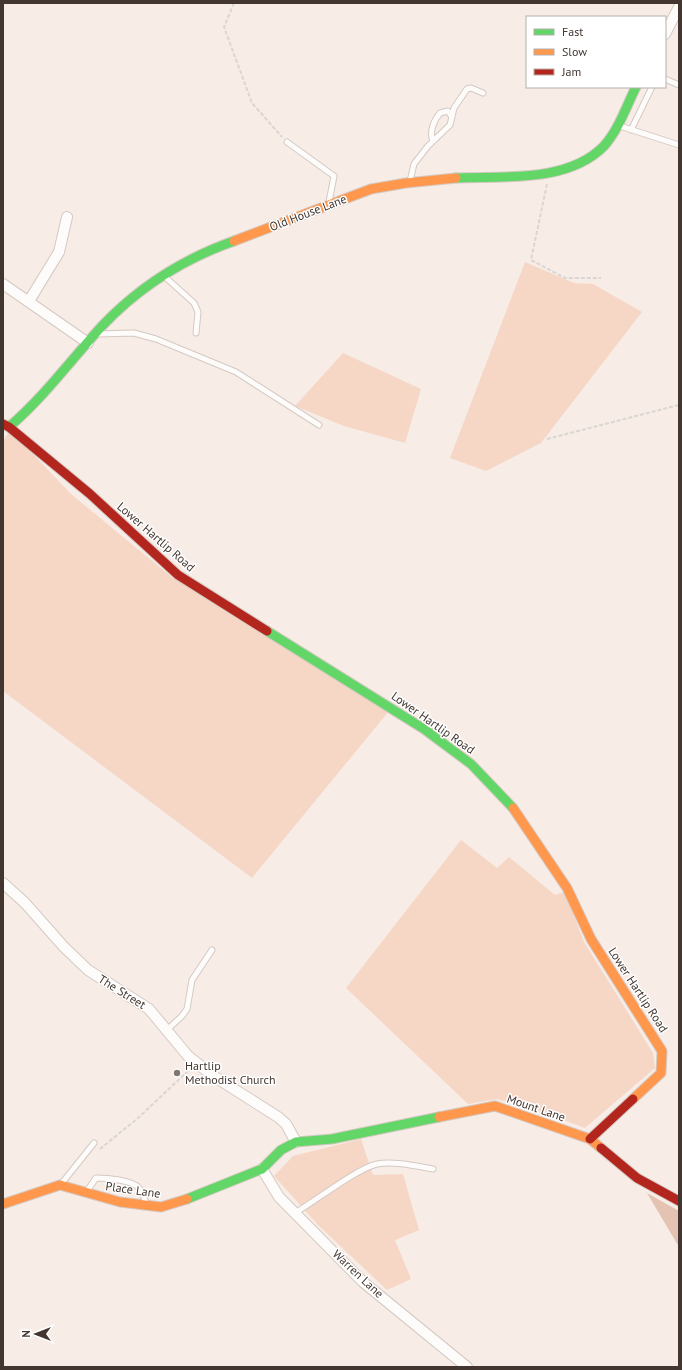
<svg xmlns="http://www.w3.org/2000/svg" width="682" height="1370" viewBox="0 0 682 1370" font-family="'PT Sans',sans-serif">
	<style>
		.green { fill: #f6d7c6 }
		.forest { fill: #e4c3b2 }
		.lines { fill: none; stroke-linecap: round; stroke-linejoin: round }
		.lane-casing { stroke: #d4c9c3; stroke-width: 7 }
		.street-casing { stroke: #d4c9c3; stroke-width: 12 }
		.fast-casing { stroke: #d4c9c3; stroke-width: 11 }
		.slow-casing { stroke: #d4c9c3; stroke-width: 11 }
		.jam-casing { stroke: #d4c9c3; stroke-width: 11 }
		.path { stroke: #dad6d4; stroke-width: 2; stroke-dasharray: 4 2; stroke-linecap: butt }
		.lane { stroke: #fefcfb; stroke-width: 5 }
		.street { stroke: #fefcfb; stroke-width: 10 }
		.fast { stroke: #63d668; stroke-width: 9 }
		.slow { stroke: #ff974d; stroke-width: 9 }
		.jam { stroke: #b3261e; stroke-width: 9 }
		.poi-dot { fill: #827670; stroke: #fff; stroke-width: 1.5 }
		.labels { text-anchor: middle; stroke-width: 3; stroke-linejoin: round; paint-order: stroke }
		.street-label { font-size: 12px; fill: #433630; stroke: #fff }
		.poi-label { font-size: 12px; fill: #433630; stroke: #fff; text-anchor: start }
	</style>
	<rect width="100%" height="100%" fill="#f7ece6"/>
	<!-- green -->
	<path class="green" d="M525,262L574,283L593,284L642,312L541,443L486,471L450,458Z
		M343,353L421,389L405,443L344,426L295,406Z
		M10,430L71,494L174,579L389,711L252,878L3,691V441Z
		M461,840L497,868L509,857L555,895L565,892L584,942L653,1053L655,1068L585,1128L548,1114L497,1099L468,1104L346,988Z
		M361,1139L373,1175L403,1174L419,1230L395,1240L411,1279L387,1290L318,1225L274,1176L293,1156Z"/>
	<!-- forest -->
	<path class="forest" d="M647,1193L679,1211V1247Z"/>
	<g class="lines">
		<!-- lane casing -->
		<g class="lane-casing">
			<path id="lane" d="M665,79L679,85
				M620,126L679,145
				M631,130L652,87
				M433,141C429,132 434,120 440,113L448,111L452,117
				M287,142L334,176L329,202
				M410,181L414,164L428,146L450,125L454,108L467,89L471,88L483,93
				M164,276L194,303L198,312L196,333
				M98,334L134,333L156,339L236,372L319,425
				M167,1030L182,1016L187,1009L192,980L212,950
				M62,1183L94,1143
				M87,1191L96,1178C107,1178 132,1180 139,1188C143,1193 144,1198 146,1203
				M295,1213C315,1201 358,1168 377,1164C394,1161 416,1166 433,1169"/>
		</g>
		<!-- street casing -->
		<g class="street-casing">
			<path id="street" d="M665,34L679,7
				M3,284L88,343
				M29,301L59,252L67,217
				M3,883L25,903L64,947L88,970L149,1009L188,1056L212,1075L278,1117L286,1124L296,1142
				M262,1169L279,1197L363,1282L467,1367"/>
		</g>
		<!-- fast casing -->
		<g class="fast-casing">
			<path id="fast" d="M456,178C503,176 568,183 604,146C619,129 626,107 636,87
				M9,427C44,397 71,360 102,326C140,286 183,259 234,241
				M267,631L424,729L471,764L513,808
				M187,1199L262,1169L281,1150L296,1142L332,1139L439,1117"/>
		</g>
		<!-- slow casing -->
		<g class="slow-casing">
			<path id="slow" d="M234,241L371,189L406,183L456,178
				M513,808L567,888L591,939L662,1051L661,1073L633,1099
				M439,1117L495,1106L590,1139L601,1148
				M3,1204L60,1185L120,1202L161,1207L187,1199"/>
		</g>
		<!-- jam casing -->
		<g class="jam-casing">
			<path id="jam" d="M3,424L9,427L90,494L178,575L267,631
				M590,1139L633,1099
				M601,1148L637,1178L679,1201"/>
		</g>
		<!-- path -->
		<path class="path" d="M234,3L224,27L252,103L282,137
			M547,184L531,260L565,278H601
			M547,439L679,405
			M100,1149L138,1118L189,1070"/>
		<!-- lane -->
		<use href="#lane" class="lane"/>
		<!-- street -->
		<use href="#street" class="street"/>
		<!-- fast -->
		<use href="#fast" class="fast"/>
		<!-- slow -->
		<use href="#slow" class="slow"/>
		<!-- jam -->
		<use href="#jam" class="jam"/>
	</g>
	<!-- markers -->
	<circle class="poi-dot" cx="177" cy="1073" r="4"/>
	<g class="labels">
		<!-- street labels -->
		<g class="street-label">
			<text transform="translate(308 213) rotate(-21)" y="4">Old House Lane</text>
			<text transform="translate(156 537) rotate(41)" y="4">Lower Hartlip Road</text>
			<text transform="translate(433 723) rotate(35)" y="4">Lower Hartlip Road</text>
			<text transform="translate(638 990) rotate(57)" y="4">Lower Hartlip Road</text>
			<text transform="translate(122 992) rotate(32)" y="4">The Street</text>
			<text transform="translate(536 1108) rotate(19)" y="4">Mount Lane</text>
			<text transform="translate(133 1190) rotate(8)" y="4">Place Lane</text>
			<text transform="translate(358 1274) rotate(43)" y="4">Warren Lane</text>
		</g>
		<!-- poi labels -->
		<g class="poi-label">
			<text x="185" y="1070">Hartlip<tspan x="185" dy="14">Methodist Church</tspan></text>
		</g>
	</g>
	<!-- border -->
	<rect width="682" height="1370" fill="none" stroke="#433630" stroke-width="8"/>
	<!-- legend -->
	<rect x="526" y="16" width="140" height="72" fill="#ffffff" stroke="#b4afac"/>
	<rect x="534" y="29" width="20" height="6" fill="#63d668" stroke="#b4afac"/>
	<text x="562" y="36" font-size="12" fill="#433630">Fast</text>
	<rect x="534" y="49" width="20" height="6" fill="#ff974d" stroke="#b4afac"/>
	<text x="562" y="56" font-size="12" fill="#433630">Slow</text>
	<rect x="534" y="69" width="20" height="6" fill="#b3261e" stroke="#b4afac"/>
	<text x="562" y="76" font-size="12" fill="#433630">Jam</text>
	<!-- north arrow -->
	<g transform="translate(36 1334) rotate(270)" stroke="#ffffff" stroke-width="3" paint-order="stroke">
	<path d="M0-3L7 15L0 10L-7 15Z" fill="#433630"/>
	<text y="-6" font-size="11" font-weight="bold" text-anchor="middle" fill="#433630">N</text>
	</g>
</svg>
